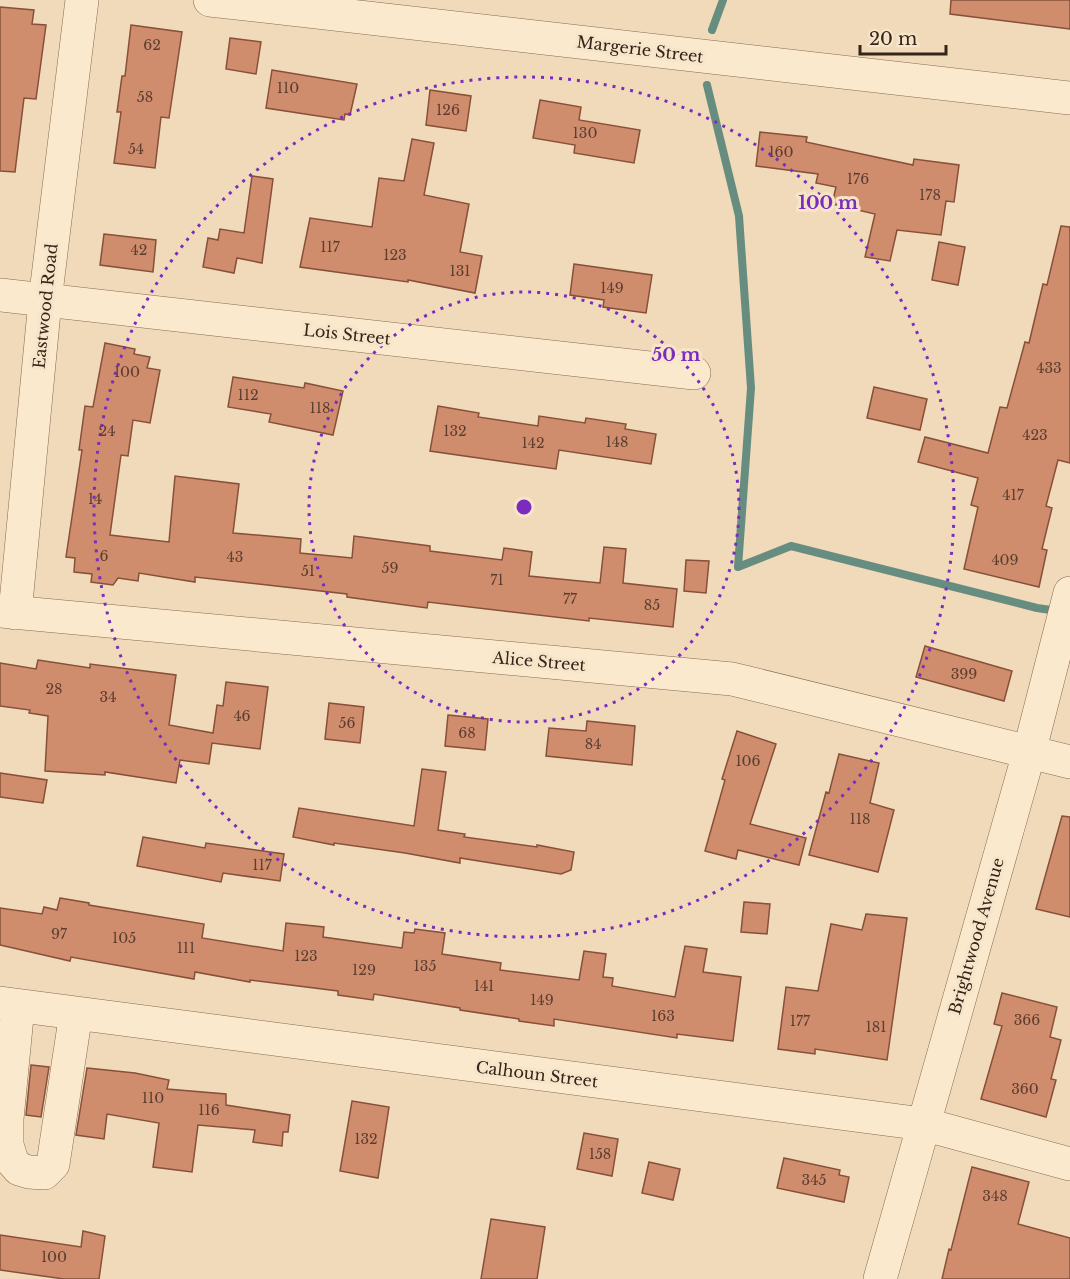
<svg xmlns="http://www.w3.org/2000/svg" width="1070" height="1279" viewBox="0 0 1070 1279" font-family="'Libre Baskerville',serif">
	<style>
		.lines { fill: none; stroke-linecap: round; stroke-linejoin: round }
		.stream { stroke: #668d80; stroke-width: 8 }
		.building { fill: #d08d6e; stroke: #875038; stroke-width: 1.5 }
		.minor-casing { stroke: #876a54; stroke-width: 34 }
		.minor { stroke: #fbe9cd; stroke-width: 33 }
		.ring { fill: none; stroke: #7b2cbf; stroke-width: 3; stroke-dasharray: 3 6 }
		.labels { text-anchor: middle; stroke-width: 6; stroke-linejoin: round; paint-order: stroke }
		.number-label { font-size: 14px; fill: #5c3e2f }
		.street-label { font-size: 16px; fill: #35241a; stroke: #f7e5ca }
		.centre { fill: #7b2cbf; stroke: #f7e5ca; stroke-width: 3 }
		.ring-label { font-size: 18px; text-anchor: middle; font-weight: bold; fill: #7b2cbf; stroke: #f7e5ca; stroke-width: 6; stroke-linejoin: round; paint-order: stroke }
	</style>
	<rect width="100%" height="100%" fill="#f0daba"/>
	<g class="lines">
		<!-- stream -->
		<path class="stream" d="M712,30L723,0
			M707,85L739,216L751,388L738,567L791,546L1037,608L1058,611"/>
	</g>
	<!-- building -->
	<path class="building" d="M951,0H1070V29L950,14Z
		M0,7L34,10L32,24L46,25L36,99L24,98L15,172L0,171Z
		M131,25L182,32L169,118L161,117L155,168L114,163L121,112H117L122,76H125Z
		M230,38L261,42L256,74L226,69Z
		M272,70L357,84L350,115L345,114L344,120L266,108Z
		M430,90L471,96L466,131L426,125Z
		M540,100L581,107L579,120L640,130L634,163L574,153L575,145L533,138Z
		M760,132L807,137L806,142L913,165L914,159L959,165L954,202L946,201L941,235L897,230L890,261L865,257L875,214L832,204L836,187L816,183L818,174L756,166Z
		M412,139L434,143L424,195L469,204L460,252L482,256L475,293L408,280V282L300,267L310,218L372,227L379,178L404,181Z
		M252,176L273,179L262,263L237,258L234,273L203,267L208,238L218,240L220,229L244,233Z
		M1061,226L1070,227V463L1058,460L1046,506L1052,508L1042,549L1047,550L1039,587L964,569L978,507L971,505L978,478L918,462L925,437L988,453L1000,407L1007,408L1025,342L1029,343L1043,284L1047,285Z
		M104,234L156,240L153,272L100,265Z
		M939,242L965,247L958,285L932,280Z
		M574,264L652,275L646,313L603,307L604,300L570,295Z
		M105,343L135,349L134,354L150,357L147,368L160,370L150,423L133,420L128,456L121,455L110,535L169,542L175,476L239,484L233,533L301,539L300,553L352,558L354,536L430,546V551L502,560L504,548L532,552L529,576L600,583L604,547L626,549L623,583L677,589L673,627L589,618V621L428,602L427,608L347,597V594L195,577V582L139,573L138,581L118,578L113,585L91,582L92,574L74,572L75,558L66,557L82,450H79L85,406L93,407Z
		M233,377L304,388L305,383L343,391L333,435L269,422L271,414L228,407Z
		M874,387L927,399L920,430L867,418Z
		M438,406L479,413L478,417L538,426L539,416L585,423L586,418L626,424L625,429L656,434L651,464L559,450L556,469L430,451Z
		M686,560L709,561L706,593L684,591Z
		M925,646L1012,671L1004,701L916,677Z
		M38,660L90,668V664L176,675L169,725L213,733L217,705L223,706L226,682L268,687L260,749L212,743L209,764L180,760L176,783L105,772V775L45,771L48,716L29,713L30,710L0,706V663L36,669Z
		M329,703L364,707L360,743L325,739Z
		M448,715L488,719L485,750L445,746Z
		M587,721L635,726L632,765L546,756L549,728L586,731Z
		M737,731L776,744L750,824L806,838L799,865L738,850L736,859L705,851L725,780L722,779Z
		M839,754L879,763L870,803L894,810L878,872L809,855L826,792L829,793Z
		M422,769L446,772L438,830L465,834L464,837L537,847V845L574,852L571,870L561,874L460,858V863L405,853L334,843V845L293,837L299,808L414,826Z
		M0,773L47,780L43,803L0,797Z
		M1062,816L1070,817V917L1036,909Z
		M143,837L205,848L206,843L284,854L280,881L223,873L221,882L137,866Z
		M60,898L89,903V905L204,924L202,938L283,951L286,923L324,927L323,937L402,948L404,932L414,933L415,929L445,933L442,954L501,963L500,970L579,980L584,951L606,954L603,977L613,978L612,986L675,997L685,946L707,949L703,972L741,977L733,1041L677,1034V1038L554,1019V1026L519,1021V1019L460,1010V1008L374,994L373,1000L338,995V991L250,980V982L195,972L194,979L71,957L70,961L0,945V908L42,914L44,907L57,910Z
		M744,902L770,904L767,934L741,932Z
		M866,914L907,918L887,1060L815,1049V1054L778,1049L786,987L818,991L831,924L862,930Z
		M1002,993L1057,1007L1050,1037L1061,1040L1051,1079L1056,1080L1046,1117L981,1099L1002,1026L994,1024Z
		M31,1065L49,1067L41,1117L26,1115Z
		M87,1068L135,1073L169,1080L167,1089L226,1094V1105L290,1115L288,1132H283L282,1146L253,1142L255,1130L198,1125L192,1172L153,1167L159,1123L107,1114L104,1139L76,1135Z
		M352,1101L389,1107L378,1178L340,1171Z
		M584,1133L618,1139L612,1176L577,1169Z
		M784,1158L840,1170L839,1175L849,1177L844,1202L777,1188Z
		M649,1162L680,1169L673,1200L642,1193Z
		M972,1167L1029,1182L1018,1224L1070,1238V1279H942L949,1249L951,1250Z
		M491,1219L545,1227L537,1279H481Z
		M83,1231L105,1236L99,1279H64L0,1270V1235L81,1247Z"/>
	<g class="lines">
		<!-- minor casing -->
		<g class="minor-casing">
			<path id="minor" d="M210,0L1070,98
				M0,295L694,373
				M0,611L732,679L1070,762
				M15,613L45,301L82,0
				M0,1003L923,1124L1070,1164
				M18,1006L7,1119V1145L12,1161L19,1169L29,1172L44,1173L53,1164L76,1013
				M880,1279L1029,753L1070,593"/>
		</g>
		<!-- minor -->
		<use href="#minor" class="minor"/>
	</g>
	<!-- distance rings -->
	<g class="ring">
		<circle cx="524" cy="507" r="215"/>
		<circle cx="524" cy="507" r="430"/>
	</g>
	<g class="labels">
		<!-- number labels -->
		<g class="number-label">
			<text x="152" y="50">62</text>
			<text x="288" y="93">110</text>
			<text x="145" y="102">58</text>
			<text x="448" y="115">126</text>
			<text x="585" y="138">130</text>
			<text x="136" y="154">54</text>
			<text x="781" y="157">160</text>
			<text x="858" y="184">176</text>
			<text x="930" y="200">178</text>
			<text x="330" y="252">117</text>
			<text x="139" y="255">42</text>
			<text x="395" y="260">123</text>
			<text x="460" y="276">131</text>
			<text x="612" y="293">149</text>
			<text x="1049" y="373">433</text>
			<text x="127" y="377">100</text>
			<text x="248" y="400">112</text>
			<text x="320" y="413">118</text>
			<text x="107" y="436">24</text>
			<text x="455" y="436">132</text>
			<text x="1035" y="440">423</text>
			<text x="617" y="447">148</text>
			<text x="533" y="448">142</text>
			<text x="1013" y="500">417</text>
			<text x="95" y="504">14</text>
			<text x="104" y="561">6</text>
			<text x="235" y="562">43</text>
			<text x="1005" y="565">409</text>
			<text x="390" y="573">59</text>
			<text x="308" y="576">51</text>
			<text x="497" y="585">71</text>
			<text x="570" y="604">77</text>
			<text x="652" y="610">85</text>
			<text x="964" y="679">399</text>
			<text x="54" y="694">28</text>
			<text x="108" y="702">34</text>
			<text x="242" y="721">46</text>
			<text x="347" y="728">56</text>
			<text x="467" y="738">68</text>
			<text x="593" y="749">84</text>
			<text x="748" y="766">106</text>
			<text x="860" y="824">118</text>
			<text x="262" y="870">117</text>
			<text x="59" y="939">97</text>
			<text x="124" y="943">105</text>
			<text x="186" y="953">111</text>
			<text x="306" y="961">123</text>
			<text x="425" y="971">135</text>
			<text x="364" y="975">129</text>
			<text x="484" y="991">141</text>
			<text x="542" y="1005">149</text>
			<text x="663" y="1021">163</text>
			<text x="1027" y="1025">366</text>
			<text x="800" y="1026">177</text>
			<text x="876" y="1032">181</text>
			<text x="1025" y="1094">360</text>
			<text x="153" y="1103">110</text>
			<text x="209" y="1115">116</text>
			<text x="366" y="1144">132</text>
			<text x="600" y="1159">158</text>
			<text x="814" y="1185">345</text>
			<text x="995" y="1201">348</text>
			<text x="54" y="1262">100</text>
		</g>
		<!-- street labels -->
		<g class="street-label">
			<text transform="translate(640 49) rotate(7)" y="6">Margerie Street</text>
			<text transform="translate(45 306) rotate(-84)" y="6">Eastwood Road</text>
			<text transform="translate(347 334) rotate(6)" y="6">Lois Street</text>
			<text transform="translate(539 661) rotate(5)" y="6">Alice Street</text>
			<text transform="translate(976 936) rotate(-74)" y="6">Brightwood Avenue</text>
			<text transform="translate(537 1074) rotate(7)" y="6">Calhoun Street</text>
		</g>
	</g>
	<circle cx="524" cy="507" r="9" class="centre"/>
	<g class="ring-label">
		<text x="828" y="209">100 m</text>
		<text x="676" y="361">50 m</text>
	</g>
	<!-- scale -->
	<path d="M860 45v9h86v-9" fill="none" stroke="#35241a" stroke-width="3"/>
	<text x="869" y="45" font-size="18" fill="#35241a" stroke="#f7e5ca" stroke-width="4.5" paint-order="stroke">20 m</text>
</svg>
